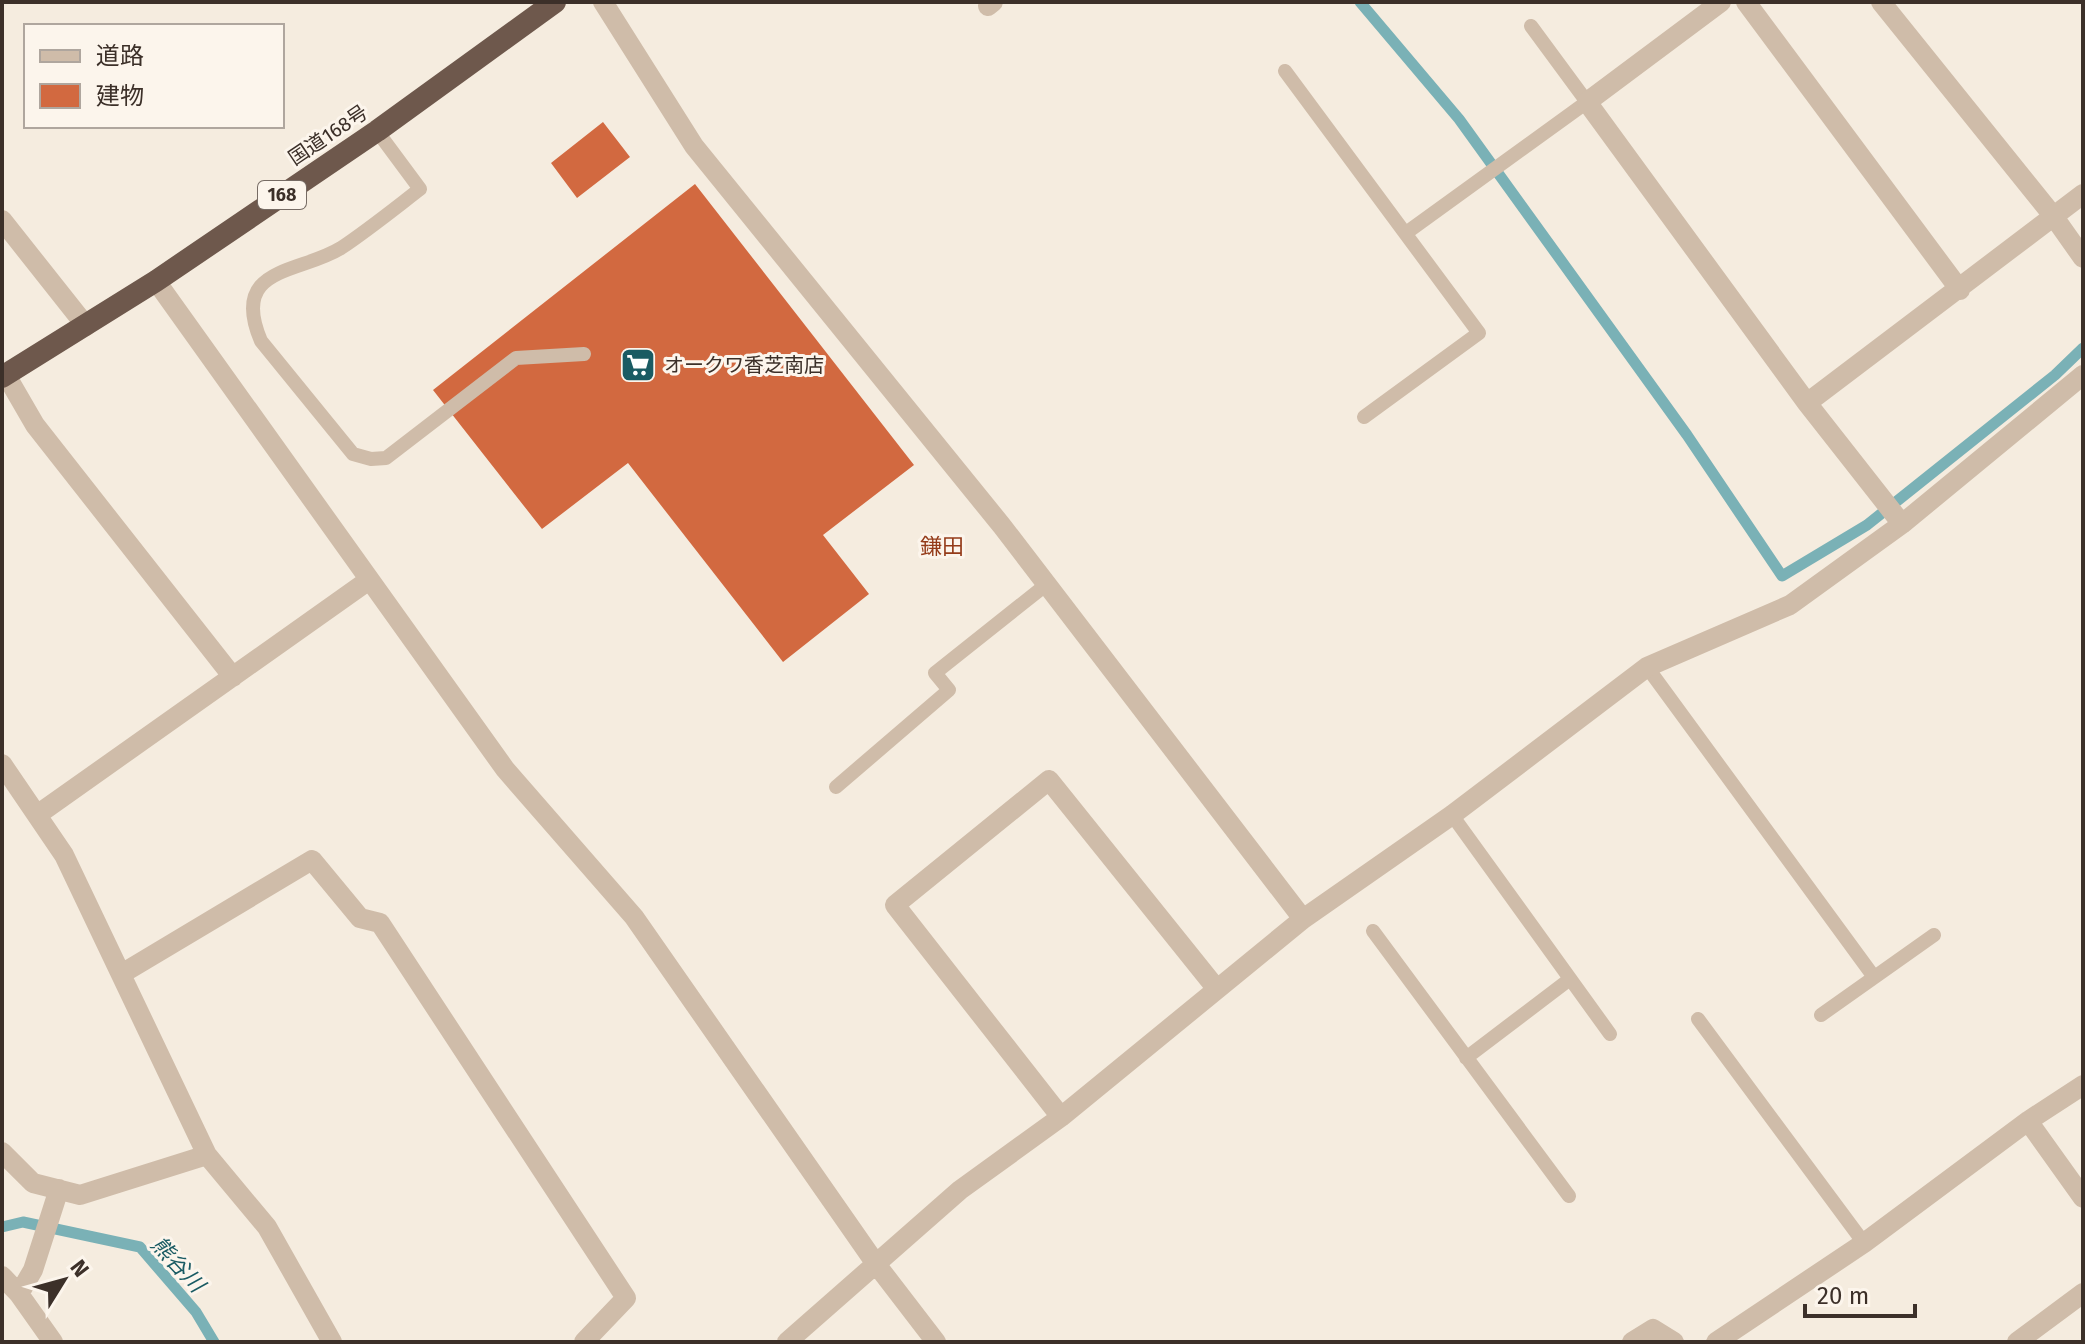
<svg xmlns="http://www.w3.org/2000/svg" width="2085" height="1344" viewBox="0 0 2085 1344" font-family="'Fira Sans','Noto Sans JP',sans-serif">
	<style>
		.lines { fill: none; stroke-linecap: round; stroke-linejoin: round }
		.stream { stroke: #7ab1b6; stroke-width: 11 }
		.building { fill: #d26940 }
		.service { stroke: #cfbca9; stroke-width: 14 }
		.minor { stroke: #cfbca9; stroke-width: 20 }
		.trunk { stroke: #6e584c; stroke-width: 22 }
		.labels { text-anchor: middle; stroke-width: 6; stroke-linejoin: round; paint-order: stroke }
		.shield { fill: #fcf5ec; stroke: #766b64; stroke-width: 2 }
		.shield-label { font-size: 18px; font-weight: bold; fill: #3c3029 }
		.street-label { font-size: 20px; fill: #3c3029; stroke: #fcf5ec }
		.poi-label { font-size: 20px; fill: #3c3029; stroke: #fcf5ec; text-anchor: start }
		.neighbourhood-label { font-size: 22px; fill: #943b19; stroke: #fcf5ec }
		.water-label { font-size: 22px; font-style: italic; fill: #1a5b63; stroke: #fcf5ec }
	</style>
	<rect width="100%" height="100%" fill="#f5ecdf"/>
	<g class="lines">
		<!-- stream -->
		<path class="stream" d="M1360,2L1459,119L1687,435L1782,576L1867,525L2055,375L2083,348
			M2,1227L23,1222L140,1247L196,1312L214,1342"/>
	</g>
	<!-- building -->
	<path class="building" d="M603,122L630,157L577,198L551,163Z
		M695,184L914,465L823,535L869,594L783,662L628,463L542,529L433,390Z"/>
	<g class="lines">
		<!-- service -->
		<path class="service" d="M1285,71L1479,333L1364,417
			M377,131L420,189C394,209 368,230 341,248C299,274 229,266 261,341L353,454L371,459L386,458L516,358L584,354
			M1406,233L1587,102L1531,26
			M1647,667L1874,977
			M836,787L949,690L935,673L1047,584
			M1452,815L1610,1034
			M1373,931L1569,1196
			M1821,1015L1934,935
			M1698,1019L1864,1243
			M1466,1058L1570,979"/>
		<!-- minor -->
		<path class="minor" d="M603,2L694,146L1002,526L1303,919
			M1721,2L1587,102L1807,403L1902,524
			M1746,2L1960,290
			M1881,2L2054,217L2083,258
			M988,6L993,2
			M2,220L86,326
			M156,281L505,769L634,917L876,1264L936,1342
			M6,375L35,425L233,677
			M1807,403L2083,194
			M2,764L64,855L207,1155L267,1227L332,1342
			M37,815L369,580
			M123,973L312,860L360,918L380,923L626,1298L584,1342
			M1061,1117L895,905L1049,780L1216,988
			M2028,1121L2083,1198
			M2,1152L33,1183L80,1195L207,1155
			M2,1276L19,1294
			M53,1342L19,1294L33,1270L59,1189
			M787,1342L960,1190L1061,1117L1303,919L1452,815L1647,667L1790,605L1902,524L2083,375
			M1632,1342L1653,1329L1674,1342
			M1716,1342L1864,1243L2028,1121L2083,1085
			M2017,1342L2083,1293"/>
		<!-- trunk -->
		<path class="trunk" d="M2,377L156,281L377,131L555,2"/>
	</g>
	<!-- icons -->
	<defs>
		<g id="supermarket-square" transform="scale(1.8)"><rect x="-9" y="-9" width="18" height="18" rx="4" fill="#1a5b63" stroke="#fcf5ec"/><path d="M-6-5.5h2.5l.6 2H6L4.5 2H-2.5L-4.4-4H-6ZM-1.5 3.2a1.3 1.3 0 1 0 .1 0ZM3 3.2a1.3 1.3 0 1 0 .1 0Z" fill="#fff"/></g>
	</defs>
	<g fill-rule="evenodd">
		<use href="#supermarket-square" x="638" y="365"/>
	</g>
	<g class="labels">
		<!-- shield labels -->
		<rect class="shield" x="258" y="181" width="48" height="28" rx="6"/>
		<g class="shield-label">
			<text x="282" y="201">168</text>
		</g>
		<!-- street labels -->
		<g class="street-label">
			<text transform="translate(328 135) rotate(-34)" y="7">国道168号</text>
		</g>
		<!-- poi labels -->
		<g class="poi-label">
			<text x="664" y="372">オークワ香芝南店</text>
		</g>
		<!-- neighbourhood labels -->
		<g class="neighbourhood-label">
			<text x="942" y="554">鎌田</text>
		</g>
		<!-- water labels -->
		<g class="water-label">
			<text transform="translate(178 1264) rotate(47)" y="8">熊谷川</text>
		</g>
	</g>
	<!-- border -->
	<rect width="2085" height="1344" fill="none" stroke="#3c3029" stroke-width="8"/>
	<!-- legend -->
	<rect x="24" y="24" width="260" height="104" fill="#fcf5ec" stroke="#afa69e" stroke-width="2"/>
	<rect x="40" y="50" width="40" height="12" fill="#cfbca9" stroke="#afa69e" stroke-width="2"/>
	<text x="96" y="64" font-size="24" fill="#3c3029">道路</text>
	<rect x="40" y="84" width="40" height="24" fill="#d26940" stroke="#afa69e" stroke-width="2"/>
	<text x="96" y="104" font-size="24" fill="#3c3029">建物</text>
	<!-- north arrow -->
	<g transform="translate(64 1280) rotate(53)" stroke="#fcf5ec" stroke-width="6" paint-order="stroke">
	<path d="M0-6L14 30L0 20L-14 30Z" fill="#3c3029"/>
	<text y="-12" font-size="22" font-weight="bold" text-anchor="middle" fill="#3c3029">N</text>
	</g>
	<!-- scale -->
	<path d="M1805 1304v12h110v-12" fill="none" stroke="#3c3029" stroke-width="4"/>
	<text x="1817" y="1304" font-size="24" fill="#3c3029" stroke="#fcf5ec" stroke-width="6" paint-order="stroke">20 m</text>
</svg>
